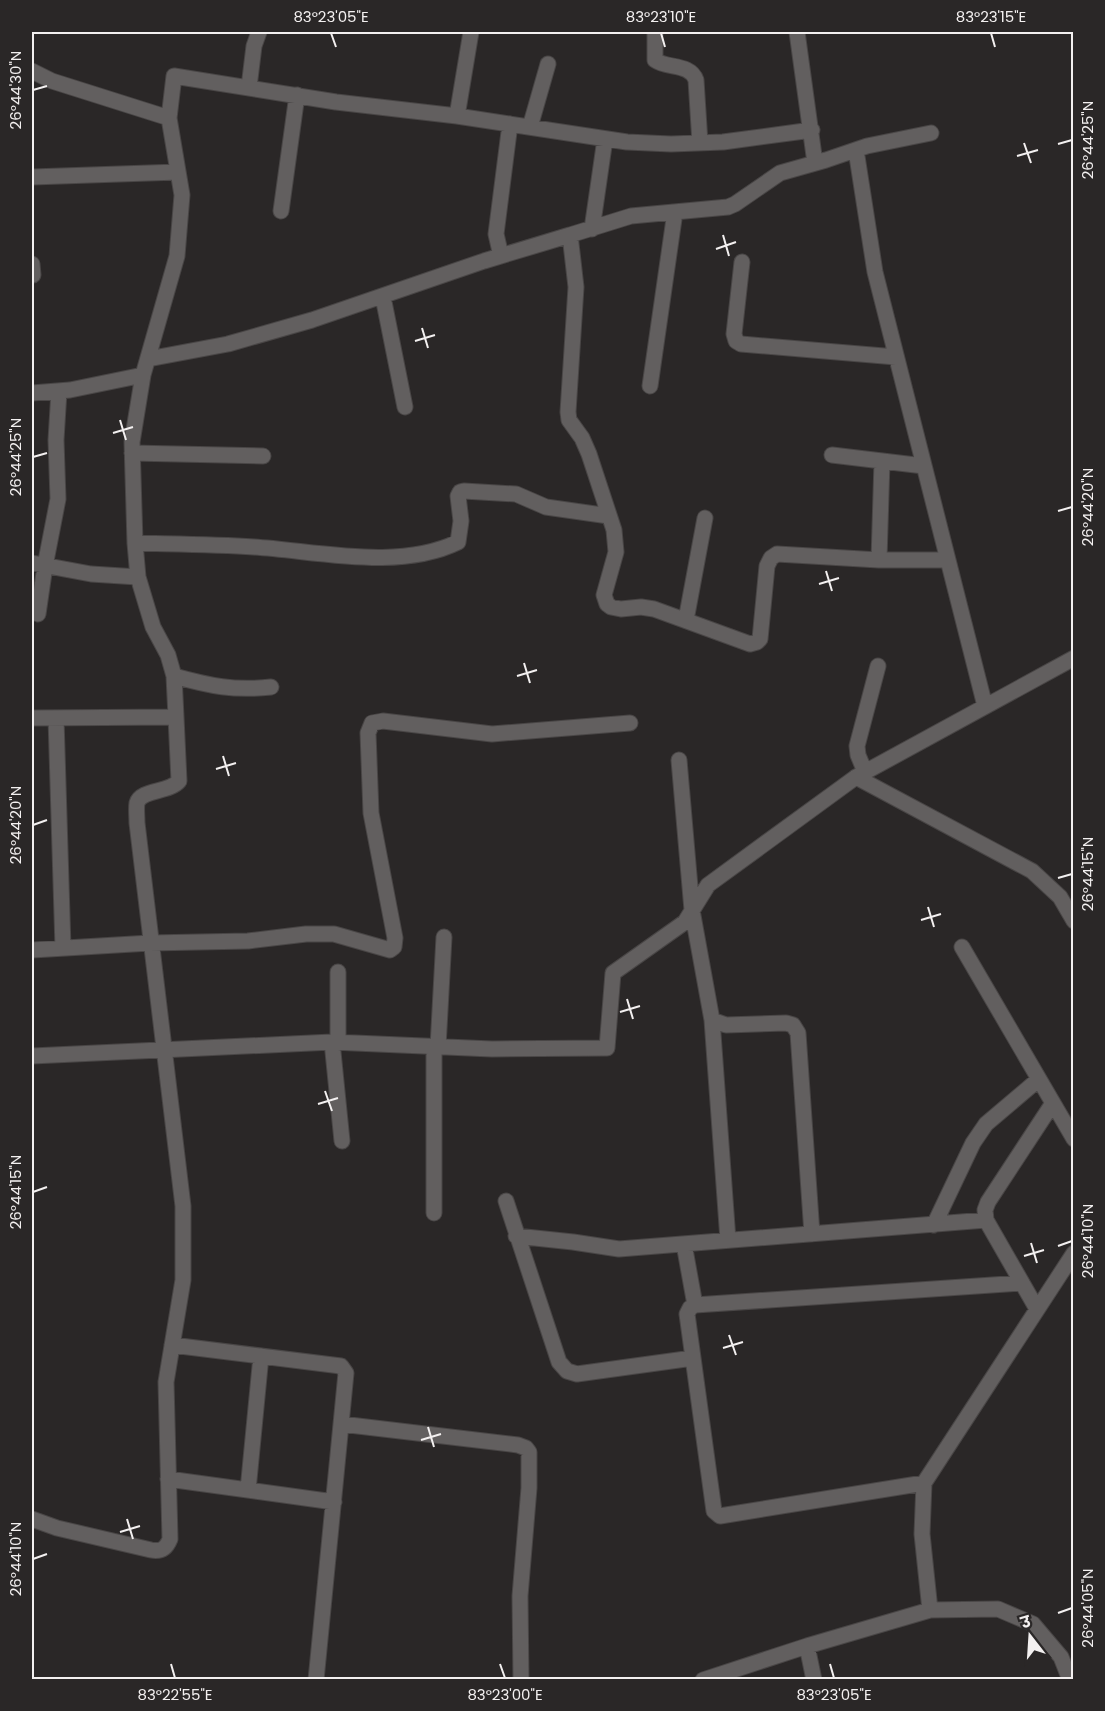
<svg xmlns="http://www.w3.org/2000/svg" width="1105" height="1711" viewBox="0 0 1105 1711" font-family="Poppins,'Noto Sans Devanagari',sans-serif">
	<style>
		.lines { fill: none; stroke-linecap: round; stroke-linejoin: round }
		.minor-casing { stroke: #494646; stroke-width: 17 }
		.minor { stroke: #625f5f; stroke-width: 15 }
		.ticks { fill: none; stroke: #f3f0f0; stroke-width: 2 }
		.neatline { fill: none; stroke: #f3f0f0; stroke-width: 2 }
		.ticks-label { font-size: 15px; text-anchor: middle; fill: #f3f0f0 }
	</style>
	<rect width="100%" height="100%" fill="#2a2727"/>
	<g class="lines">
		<!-- minor casing -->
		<g class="minor-casing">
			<path id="minor" d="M655,32V60C667,69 690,63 696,80L700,143
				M797,32L815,163
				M32,71L52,81L169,118L182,195L177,256L143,375L70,390L32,393
				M249,87L254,46L259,32
				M457,116L471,32
				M169,118L174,76L336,102L457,116L627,142L671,144L723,142L812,130
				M530,127L548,64
				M856,150L875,272L985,706
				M32,177L178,172
				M281,211L297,95
				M592,229L605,139
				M570,235L631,216L728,207L735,204L780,173L826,160L867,146L931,133
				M501,256L496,234L510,124
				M742,262L734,334L736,341L741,344L896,357
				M32,264L33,275
				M383,297L405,407
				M148,359L228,344L312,320L484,261L570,235L576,287L568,412L569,420L582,438L589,454L614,530L616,552L604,595L607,604L611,607L621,609L641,607L654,609L750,644L757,642L760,639L767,566L771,558L777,554L879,560H947
				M143,375L132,442L135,543L138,577L153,627L168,655L174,676C210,686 234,691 271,687
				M650,386L675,212
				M132,453L263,456
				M832,455L924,466
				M135,543C174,544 214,544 254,547C317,551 399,571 458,542L461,521L458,496L460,492L464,491L516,494L546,507L609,516
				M879,560L882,461
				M32,563L91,574L138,577
				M38,614L45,566L58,499L56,440L59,391
				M686,620L705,518
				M174,676L176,717
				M32,718L176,717L179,781C169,793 141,789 137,803C136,808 137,817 137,823L183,1206V1280L166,1382L170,1539C166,1549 161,1552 151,1550L57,1528L32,1519
				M56,718L63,948
				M679,760L692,910L712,1020L728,1240
				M865,772L858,755L857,746L878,666
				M856,777L1032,871L1060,897L1074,921
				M962,947L1074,1139
				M32,950L150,943L248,941L306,934H334L390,950L394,947L395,938L371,813L368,733L372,723L383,721L492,734L630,723
				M712,1020L726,1025L786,1023L793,1025L798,1033L812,1234
				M332,1042L342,1141
				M338,1043V972
				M438,1047L444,937
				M32,1056L332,1042L492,1049L607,1048L613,973L685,922L708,885L856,777L1074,658
				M506,1201L559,1362L567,1371L577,1374L693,1358
				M434,1213V1047
				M934,1225L973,1143L986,1124L1039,1079
				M516,1236L573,1242L619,1249L986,1220
				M684,1244L695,1305
				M1037,1309L986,1220L985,1210L988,1202L1053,1103
				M172,1345L341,1366L346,1373L316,1680
				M341,1424L518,1445L526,1448L529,1452V1488L520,1596L521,1680
				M168,1479L334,1502
				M924,1483L720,1516L714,1511L687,1314L690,1308L695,1305L1022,1283
				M248,1490L261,1356
				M930,1610L922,1534L924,1483L1074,1253
				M807,1646L814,1680
				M703,1680L807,1646L930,1610L998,1609L1033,1624L1061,1657L1070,1680"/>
		</g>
		<!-- minor -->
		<use href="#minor" class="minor"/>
	</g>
	<!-- ticks -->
	<path class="ticks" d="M331,33L336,47M661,33L665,47M991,33L995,47M33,90L47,86M1024,143L1031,163M1058,144L1072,140M1017,156L1038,150M723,235L729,256M716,249L736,242M422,328L428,348M415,341L435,335M120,420L126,440M113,433L133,427M33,457L47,453M1058,511L1072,507M826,571L832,591M819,584L839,578M524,663L530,683M517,676L537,670M223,756L229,776M216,769L236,763M33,825L47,820M1058,878L1072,874M928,907L934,927M921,920L941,914M627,999L633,1019M620,1012L640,1006M325,1091L332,1111M318,1104L338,1098M33,1192L47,1187M1031,1243L1037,1263M1058,1246L1072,1241M1024,1256L1044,1250M729,1335L736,1355M723,1348L743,1342M428,1427L434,1447M421,1440L441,1434M127,1519L133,1539M120,1532L140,1526M33,1559L47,1554M1058,1613L1072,1608M171,1664L175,1678M500,1664L505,1678M830,1664L834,1678"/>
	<!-- border -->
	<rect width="1105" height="1711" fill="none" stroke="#2a2727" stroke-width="66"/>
	<!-- north arrow -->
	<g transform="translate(1030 1636) rotate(343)" stroke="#2a2727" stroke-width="4.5" paint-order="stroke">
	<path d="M0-4.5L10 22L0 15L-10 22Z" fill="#f3f0f0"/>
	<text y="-9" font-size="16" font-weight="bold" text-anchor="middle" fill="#f3f0f0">उ</text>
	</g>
	<rect x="33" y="33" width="1039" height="1645" class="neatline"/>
	<g class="ticks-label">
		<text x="331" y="22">83°23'05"E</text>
		<text x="661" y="22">83°23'10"E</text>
		<text x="991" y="22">83°23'15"E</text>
		<text transform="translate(16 90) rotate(-90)" y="5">26°44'30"N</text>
		<text transform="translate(1088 140) rotate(-90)" y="5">26°44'25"N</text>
		<text transform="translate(16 457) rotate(-90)" y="5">26°44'25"N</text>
		<text transform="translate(1088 507) rotate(-90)" y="5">26°44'20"N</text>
		<text transform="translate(16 825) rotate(-90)" y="5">26°44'20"N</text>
		<text transform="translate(1088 874) rotate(-90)" y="5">26°44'15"N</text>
		<text transform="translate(16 1192) rotate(-90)" y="5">26°44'15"N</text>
		<text transform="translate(1088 1241) rotate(-90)" y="5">26°44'10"N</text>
		<text transform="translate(16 1559) rotate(-90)" y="5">26°44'10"N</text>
		<text transform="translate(1088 1608) rotate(-90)" y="5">26°44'05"N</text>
		<text x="175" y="1700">83°22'55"E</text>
		<text x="505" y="1700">83°23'00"E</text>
		<text x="834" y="1700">83°23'05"E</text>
	</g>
</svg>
